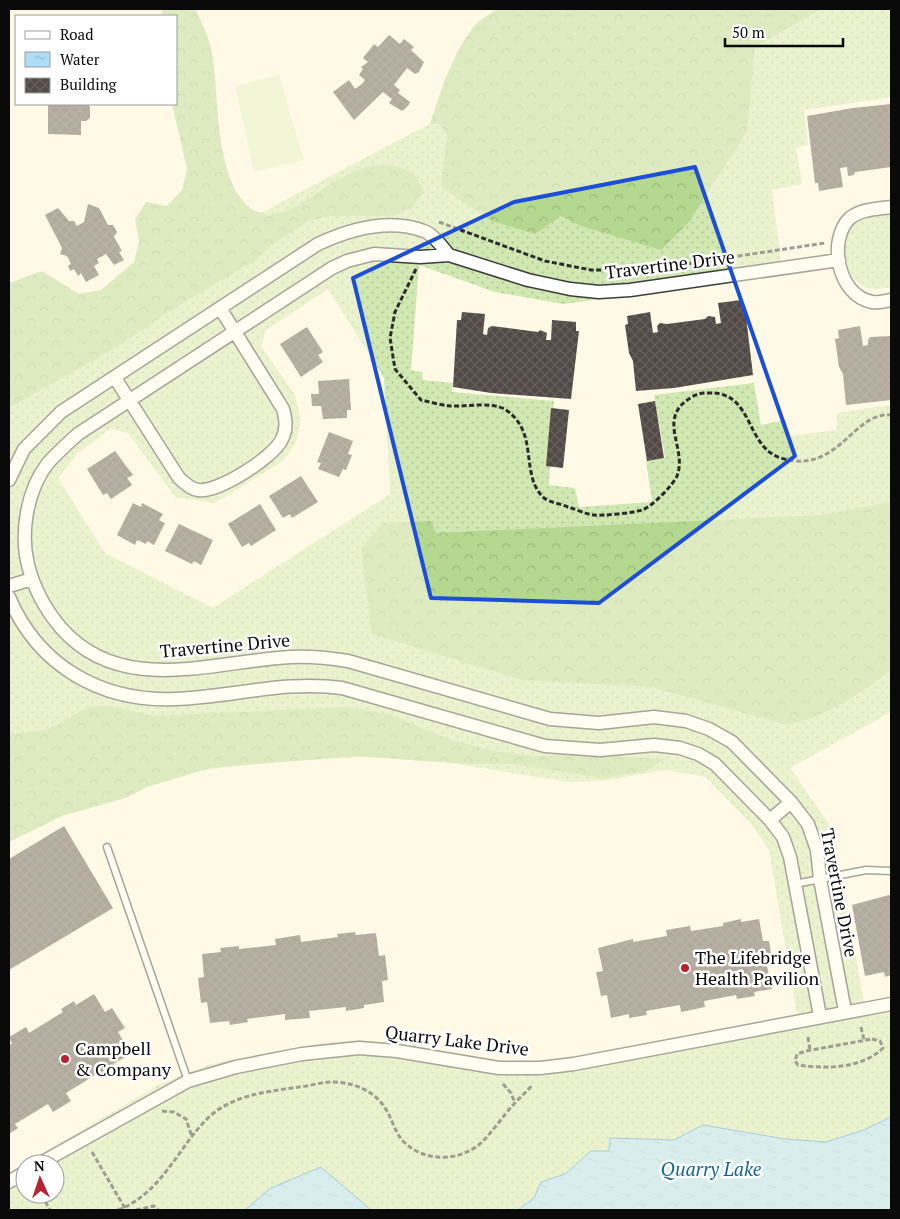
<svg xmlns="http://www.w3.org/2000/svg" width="900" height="1219" viewBox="0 0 900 1219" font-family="'PT Serif',serif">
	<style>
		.grass { fill: url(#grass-dots); fill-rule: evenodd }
		.forest { fill: url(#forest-crowns) }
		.pitch { fill: #e2efc3 }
		.water { fill: url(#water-ripples); stroke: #3398cd }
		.building { fill: url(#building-cross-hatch) }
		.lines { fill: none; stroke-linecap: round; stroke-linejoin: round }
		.lane-casing { stroke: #3d3d3d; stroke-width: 9 }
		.street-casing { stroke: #3d3d3d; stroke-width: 15 }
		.path { stroke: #2c2c2c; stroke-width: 3; stroke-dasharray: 5 2.5; stroke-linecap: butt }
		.lane { stroke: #fff; stroke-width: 6 }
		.street { stroke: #fff; stroke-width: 12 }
		.marked { fill: none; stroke: #1d4ed8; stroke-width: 4; stroke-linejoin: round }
		.poi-dot { fill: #b82333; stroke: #fff; stroke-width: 2 }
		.labels { text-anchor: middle; stroke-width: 5; stroke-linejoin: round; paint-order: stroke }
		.street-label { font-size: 18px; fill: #0a0a0a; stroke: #fff }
		.poi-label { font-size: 18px; fill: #0a0a0a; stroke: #fff; text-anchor: start }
		.water-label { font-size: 19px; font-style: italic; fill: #156799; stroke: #fff }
	</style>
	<defs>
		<pattern id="grass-dots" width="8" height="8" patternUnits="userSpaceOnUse" patternTransform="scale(1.25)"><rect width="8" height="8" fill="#d1e8b2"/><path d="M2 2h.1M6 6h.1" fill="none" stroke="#b2c698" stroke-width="1.8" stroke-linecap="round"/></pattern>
		<pattern id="forest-crowns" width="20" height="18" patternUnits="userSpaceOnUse" patternTransform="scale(1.25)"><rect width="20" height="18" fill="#b5d891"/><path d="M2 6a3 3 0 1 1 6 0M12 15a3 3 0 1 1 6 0" fill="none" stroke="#9ab87c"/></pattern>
		<pattern id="water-ripples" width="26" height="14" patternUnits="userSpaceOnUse" patternTransform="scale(1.25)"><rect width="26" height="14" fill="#acdef6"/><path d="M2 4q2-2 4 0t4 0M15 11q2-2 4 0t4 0" fill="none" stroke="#93bdd2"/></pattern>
		<pattern id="building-cross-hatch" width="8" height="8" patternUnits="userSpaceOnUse" patternTransform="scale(1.25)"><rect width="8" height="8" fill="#524a46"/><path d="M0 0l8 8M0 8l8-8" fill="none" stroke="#66605c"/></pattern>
	</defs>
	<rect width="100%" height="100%" fill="#fff9e6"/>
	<!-- grass -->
	<path class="grass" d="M613,9H891V97L804,110L808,145L796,148L802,184L772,190L783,276L563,304L495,292L419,265L411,370L422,372L423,380L453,383L452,392L554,401L549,485L575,488L579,507L652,502L646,460L665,457L654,395L754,383L761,425L786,420L789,436L837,430V413L891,405V712L790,768L829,824L837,851L864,1002L891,997V1210H9V1173L160,1084L208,1065L234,1059L322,1043L358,1040L396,1043L501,1061L540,1062L797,1015L769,850L752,825L706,777L666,770L601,781L569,782L439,761L407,758L360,757L244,764L171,776L74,803L9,841V346L450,113ZM328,289L384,378L390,494L213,608L105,553L58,478L78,453L110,429L128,433L175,497L215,503L283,461L296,442L301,420L295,395L261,346L266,330ZM25,1164H55V1194H25Z
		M891,212V287C881,289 871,291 861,285C844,275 838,237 855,223C864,215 879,214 891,212Z"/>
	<!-- forest -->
	<path class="forest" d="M161,9H195C203,25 211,41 213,59C219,100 215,176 248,206C252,211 262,213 268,216C276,213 284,212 291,209C327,191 366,148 410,172C416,175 420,185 424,190L412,208L392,216H328L308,221L272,245L254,261L181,304L110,351L9,408V283L42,271L79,294L101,290L134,262L139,241L135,219L146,202L167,206L182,190L187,169L172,104H176V16H163Z
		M497,9H822L755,46L747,131L689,222L661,250L581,226L561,216L535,234L492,221L441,187L447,135L439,124H430C441,91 452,53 475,25C481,19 490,14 497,9Z
		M891,502V670C858,695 828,716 787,725L652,687L522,680L372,634L361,548L384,523L431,521L436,533L823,515Z
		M110,706L152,716L347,707L391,715L451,740L493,751L536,756L581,754L665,759L646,771L602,778L512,764H467L354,756L210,768L147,787L126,798L62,816L9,842V735L49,729L89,707Z"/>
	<!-- pitch -->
	<path class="pitch" d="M279,75L304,160L254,172L235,86Z"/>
	<!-- water -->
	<path class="water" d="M891,1117V1210H518L534,1198L541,1182L565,1174L591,1151H609L610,1138L674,1140L703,1125L785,1139L826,1142L864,1130Z
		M321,1167L371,1210H245L271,1188Z"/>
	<!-- building -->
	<path class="building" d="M389,35L400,44L404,39L414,47L411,50L424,62L419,72L415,74L407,68L394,85L400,90L398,93L410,102L408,106L402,111L389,103L392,99L383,92L354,120L333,92L349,80L355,89L362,84L365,80L359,75L363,69L361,67L368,62L363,58L374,44L378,47Z
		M48,104H88L90,107V118L86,121H81V135L48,134Z
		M891,104V167L855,172L854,175L848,176L847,167L840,168L843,187L819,191L818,183H815L807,116L853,108Z
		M88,204L99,208L108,225H113L117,232L114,237L122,251L119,252L124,260L114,265L106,254L97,259L99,263L94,266L99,275L86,282L81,273L78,276L74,269L70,271L68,266L71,264L67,256L60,254L62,248L45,215L58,208L69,221H74L77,226L84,222Z
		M741,300L742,308H745L753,375L674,388L636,391L633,361L629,353L625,325L628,324L627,316L650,312L653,333L658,332L657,326L660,323L667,324L705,319L708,316L715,317L716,324L721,323L718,303Z
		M462,312L485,314L483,334L487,335L488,328L492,326L538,332L540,330L547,333L546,340H551L552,320L576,322V331H579L571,399L491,393L453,387L457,320H461Z
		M860,326L863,346L868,345V340L870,337L891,336V400L846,405L843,374L839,367L835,339L839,338L838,330Z
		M307,327L323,352L318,355L323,362L301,377L280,344Z
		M349,379L351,410H347V418L323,419L321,406H312L311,394H319L318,381Z
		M655,401L664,458L647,461L638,404Z
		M551,408L569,410L563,468L546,466Z
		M329,432L353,441L348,454L352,455L346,470L343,469L339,477L318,469L321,463L317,462Z
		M115,451L133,475L127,478L132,485L111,499L107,493L103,495L87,469Z
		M301,476L318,502L292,518L290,514L283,518L269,496Z
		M133,503L141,507L142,503L163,514L159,520L165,523L154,545L147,541L146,544L137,540L135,545L117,535Z
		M260,504L276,530L251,546L249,543L242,547L228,524Z
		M179,524L213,540L201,565L194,561L192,564L165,551Z
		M64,826L113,908L9,970V859Z
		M889,895L891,897V975L885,977L884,972L865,976L852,905Z
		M741,919V922L759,919L763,941H769L773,965L767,966L772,989L754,992L755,996L737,999L736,995L704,1001L705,1007L681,1012L680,1005L646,1011L647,1015L629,1018V1014L611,1018L607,995L601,996L596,972L603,971L598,948L633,939V942L667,936L666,930L690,926L691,931L723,926V923Z
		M355,932L356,935L376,933L379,956L385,955L388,980L382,981L384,1002L364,1005V1008L346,1011V1007L309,1011L310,1018L285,1020V1014L247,1019L248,1022L230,1025L229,1021L210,1023L207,1002L201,1003L198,978L204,977L202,954L221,952L220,948L239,946V949L276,945L275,939L300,935L301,942L338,937L337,934Z
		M94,994L105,1012L112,1008L125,1028L118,1032L131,1054L113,1064L116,1069L103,1077L100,1072L66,1093L71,1101L53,1112L48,1104L15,1124L18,1128L9,1134V1045L12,1044L9,1037L26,1027L29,1033L63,1012L61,1009L74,1001L76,1005Z"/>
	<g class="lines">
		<!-- lane casing -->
		<g class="lane-casing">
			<path id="lane" d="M107,847L188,1081
				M795,884L866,870L891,871"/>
		</g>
		<!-- street casing -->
		<g class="street-casing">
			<path id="street" d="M891,207C878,209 861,209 850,218C827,240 838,296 872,302C878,303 885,301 891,300
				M839,260L630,290L599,292L570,289L528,280L449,255L420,257L374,254L347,261L332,268L78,434C68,443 57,453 48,463C27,490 20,532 28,565C34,589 45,609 61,628C122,697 213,661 291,657C310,656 329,658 348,661L550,719L599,723L654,717L686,721L709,729L732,742L791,802L808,824L817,850L820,879L845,1011
				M115,378L179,478C185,483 190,489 198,490C218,493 274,457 282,439C287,429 286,420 283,409L220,308
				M9,480L24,449L61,412L318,244C350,229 389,218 424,231C433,234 443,248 449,255
				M9,586L32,579
				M9,597C38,666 101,702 175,699C232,697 285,680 342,688L545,746L600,750L654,745L680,748L698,754L715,764L770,820L783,837L790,857L820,1016
				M770,820L791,802
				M39,1164L188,1081L236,1067L302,1054L359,1048L397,1051L499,1068H540L574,1064L891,1004
				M9,1182L25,1172"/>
		</g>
		<!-- path -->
		<path class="path" d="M439,222L545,261L591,270H645L825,243
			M416,269L395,312L390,338L395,369L421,400C430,402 441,405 450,406C466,407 493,401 506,410C540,433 519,475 544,498C549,502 561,504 568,507C576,509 585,514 594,515C603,516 633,513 642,510C652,507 673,485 677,476C688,448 655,418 692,397C698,393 704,393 710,393C754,392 745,447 781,458C838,476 853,411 891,415
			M861,1027L864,1040
			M808,1037L810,1050
			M872,1039L880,1041L883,1048C862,1069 825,1069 798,1065L795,1061L797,1054L806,1051Z
			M503,1084L511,1093L515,1103
			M162,1111L174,1112L186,1119L192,1137
			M92,1152L126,1210
			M46,1194V1203L50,1210
			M118,1210C160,1194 176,1152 204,1122C229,1095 265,1092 299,1087C310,1086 321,1082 332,1082C352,1082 374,1090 385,1108C392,1118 394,1131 403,1141C425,1164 464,1162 485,1139C495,1128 504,1115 514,1104C520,1097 527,1092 532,1085
			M136,1210L154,1206L158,1210"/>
		<!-- lane -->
		<use href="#lane" class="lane"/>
		<!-- street -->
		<use href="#street" class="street"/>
	</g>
	<!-- marked area -->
	<path d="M0 0H900V1219H0ZM695,167L795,456L599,603L431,598L353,278L514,202Z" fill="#fff9e6" fill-opacity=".55" fill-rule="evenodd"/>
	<path class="marked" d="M695,167L795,456L599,603L431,598L353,278L514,202Z"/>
	<!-- markers -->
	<g class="poi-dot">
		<circle cx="685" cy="968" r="5"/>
		<circle cx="65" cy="1059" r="5"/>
	</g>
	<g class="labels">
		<!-- street labels -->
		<g class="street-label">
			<text transform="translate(670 265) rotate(-7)" y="6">Travertine Drive</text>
			<text transform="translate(225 646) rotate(-5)" y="6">Travertine Drive</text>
			<text transform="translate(839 893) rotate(79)" y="6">Travertine Drive</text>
			<text transform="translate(457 1041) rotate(7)" y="6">Quarry Lake Drive</text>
		</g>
		<!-- poi labels -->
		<g class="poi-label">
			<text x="695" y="964">The Lifebridge<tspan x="695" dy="21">Health Pavilion</tspan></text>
			<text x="75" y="1055">Campbell<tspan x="75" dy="21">&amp; Company</tspan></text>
		</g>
		<!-- water labels -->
		<g class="water-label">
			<text x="711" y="1176">Quarry Lake</text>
		</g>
	</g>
	<!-- border -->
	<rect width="900" height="1219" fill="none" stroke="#0a0a0a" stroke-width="20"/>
	<!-- legend -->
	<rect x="15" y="15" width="162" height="90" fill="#ffffff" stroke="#9d9d9d"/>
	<rect x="25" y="31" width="25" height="8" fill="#ffffff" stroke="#9d9d9d"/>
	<text x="60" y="40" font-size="15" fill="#0a0a0a">Road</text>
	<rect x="25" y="52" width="25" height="15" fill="url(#water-ripples)" stroke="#9d9d9d"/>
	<text x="60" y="65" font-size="15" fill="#0a0a0a">Water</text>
	<rect x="25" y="78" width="25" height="15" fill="url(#building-cross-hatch)" stroke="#9d9d9d"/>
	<text x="60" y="90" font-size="15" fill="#0a0a0a">Building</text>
	<!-- north arrow -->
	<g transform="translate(40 1179) rotate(357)"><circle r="24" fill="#ffffff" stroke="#9d9d9d"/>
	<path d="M0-4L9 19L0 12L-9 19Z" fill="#b82333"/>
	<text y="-8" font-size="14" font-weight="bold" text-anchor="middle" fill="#0a0a0a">N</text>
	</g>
	<!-- scale -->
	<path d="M725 38v8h118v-8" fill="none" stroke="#0a0a0a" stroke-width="2.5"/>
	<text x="732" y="38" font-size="15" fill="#0a0a0a" stroke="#ffffff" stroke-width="4" paint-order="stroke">50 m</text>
</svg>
